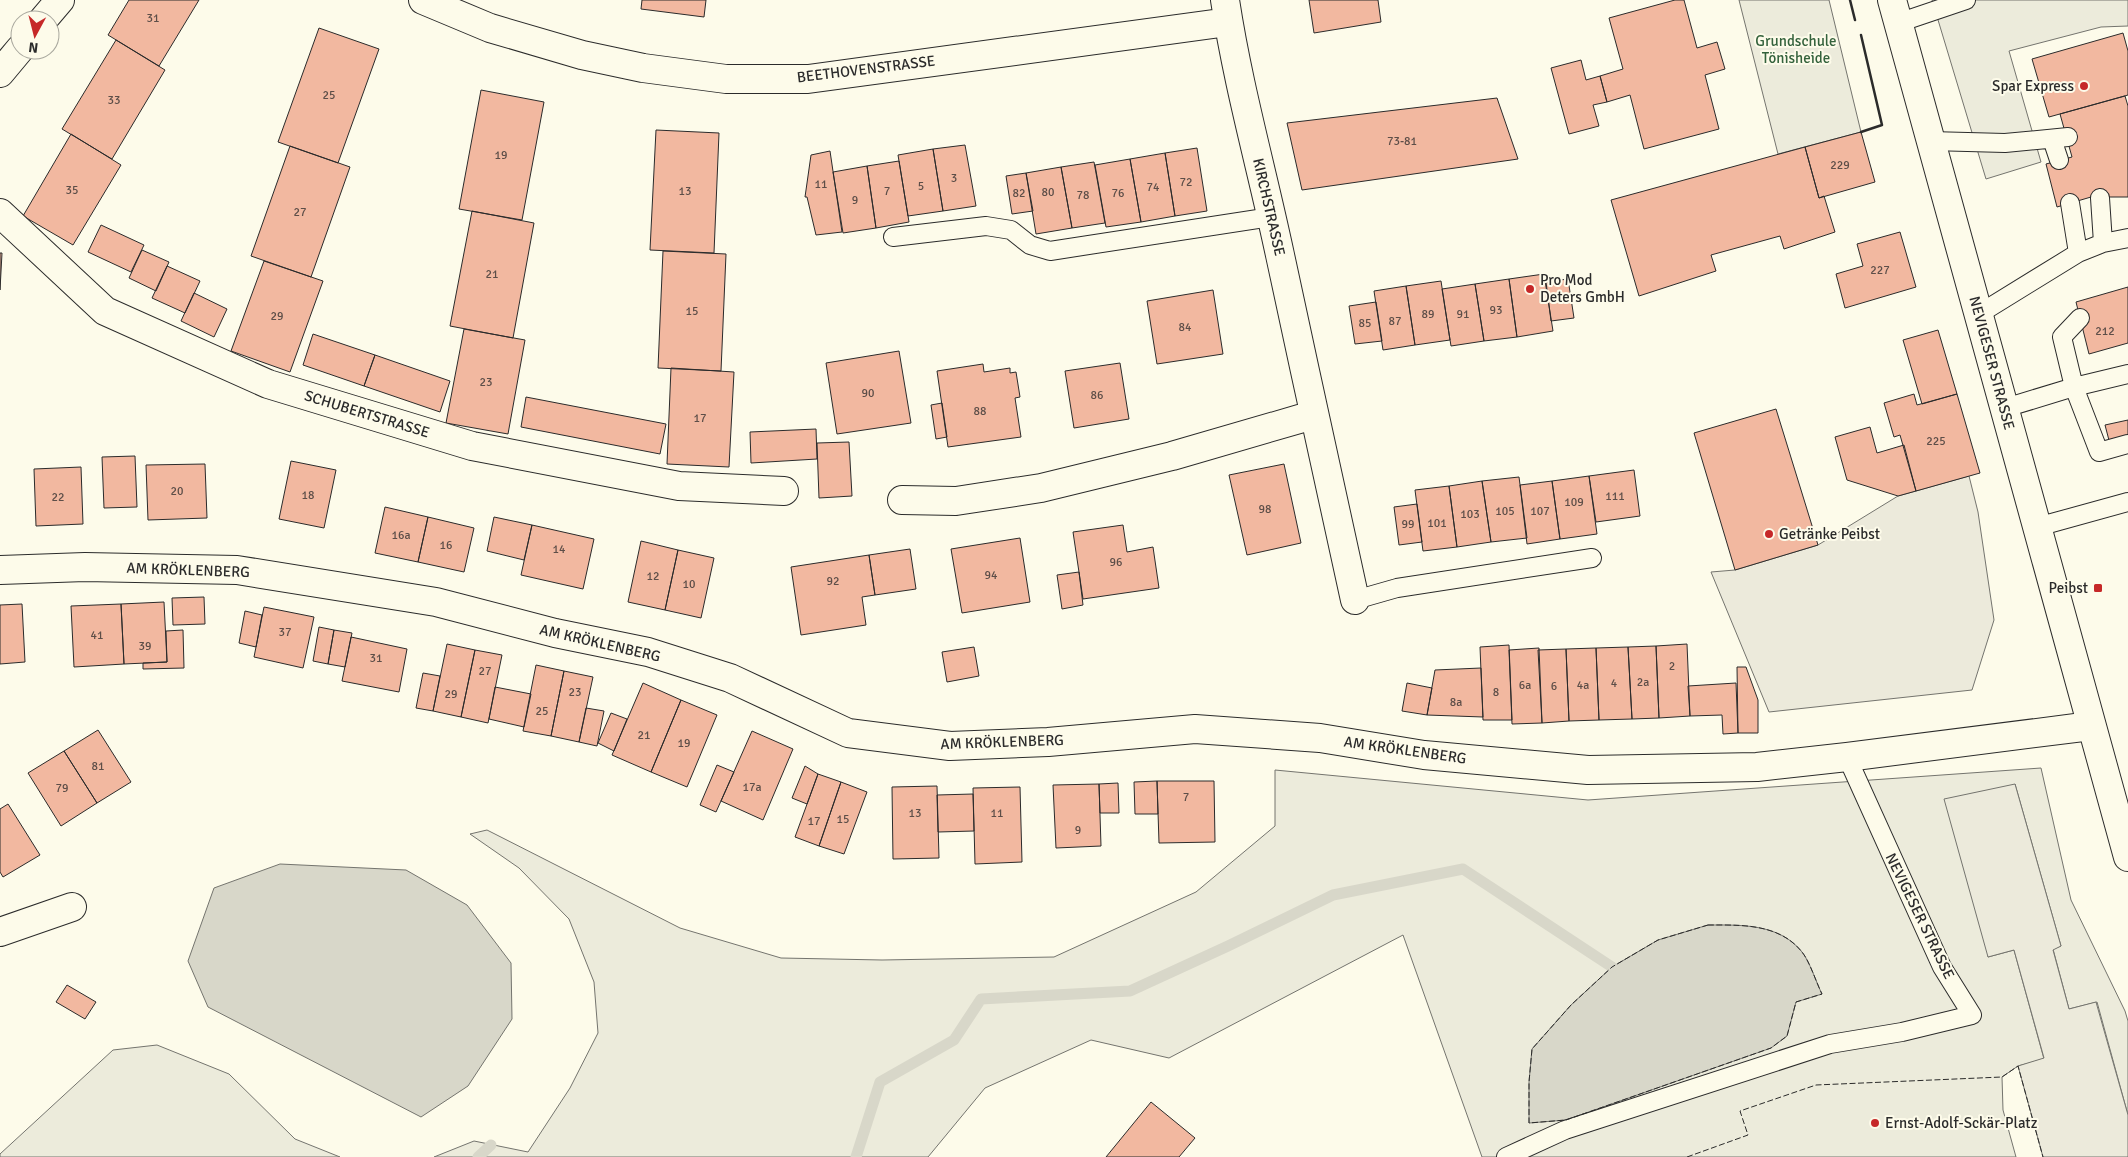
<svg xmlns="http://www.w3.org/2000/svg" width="2128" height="1157" viewBox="0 0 2128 1157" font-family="Signika,sans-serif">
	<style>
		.green { fill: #ecebdb; stroke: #74746e }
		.parking { fill: #eceadb; stroke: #74746e }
		.water { fill: #d8d7c9; stroke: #74746e }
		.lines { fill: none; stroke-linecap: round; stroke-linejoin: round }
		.stream { stroke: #d8d7c9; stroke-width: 11 }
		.building { fill: #f2b8a0; stroke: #2b2b2b }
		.lane-casing { stroke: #2b2b2b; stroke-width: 20 }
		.street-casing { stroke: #2b2b2b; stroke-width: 30 }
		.secondary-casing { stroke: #2b2b2b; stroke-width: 30 }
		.lane { stroke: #fdfbea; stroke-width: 18 }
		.street { stroke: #fdfbea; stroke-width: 28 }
		.secondary { stroke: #fdfbea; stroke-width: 28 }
		.fence { stroke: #2b2b2b; stroke-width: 1; stroke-dasharray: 6 2.5; stroke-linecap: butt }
		.wall { stroke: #2b2b2b; stroke-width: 2.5 }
		.poi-dot { fill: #c62828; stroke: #fdfbea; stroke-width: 2 }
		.labels { text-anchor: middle; stroke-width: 4; stroke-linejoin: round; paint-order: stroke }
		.number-label { font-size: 12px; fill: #5d4e48 }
		.park-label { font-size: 15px; fill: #34623c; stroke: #fdfbea }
		.street-label { font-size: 15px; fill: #2b2b2b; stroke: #fdfbea }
		.poi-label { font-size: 15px; fill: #2b2b2b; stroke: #fdfbea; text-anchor: start }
	</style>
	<rect width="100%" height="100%" fill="#fdfbea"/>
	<!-- green -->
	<path class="green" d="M1739,0H1829L1861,132L1778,154Z
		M1932,0H2128V26L2101,27L2009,51L2041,162L1986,179Z
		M2041,768L2071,900L2125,1011L2128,1021V1115L2097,1002L2069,1009L2053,949L2061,946L2015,784L1988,957L2014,950L2044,1059L2018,1066L2002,1077L2003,1110L2016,1157H1482L1403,935L1169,1058L1091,1040L985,1088L928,1157H434L474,1141L528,1152L570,1088L598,1033L594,982L569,919L519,868L470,834L487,830L680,928L781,958L882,960L1054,957L1196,892L1275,826V770L1588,800Z
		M157,1045L229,1074L295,1139L340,1157H0V1154L113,1050Z"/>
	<!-- parking -->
	<path class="parking" d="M1969,476L1978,512L1994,620L1972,690L1769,712L1711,572L1735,570L1818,545L1898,496Z
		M2015,784L2061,946L2053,950L2069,1009L2096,1002L2128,1115V1157H2043L2018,1066L2044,1058L2014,950L1988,957L1944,799Z"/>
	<!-- water -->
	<path class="water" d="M280,864L406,870L467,905L511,963L512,1019L468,1086L421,1117L208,1007L188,961L214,888Z
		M1708,925C1740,925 1779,923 1802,952C1810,962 1816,982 1822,994L1796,1002L1787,1036L1771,1048L1566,1120L1529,1123V1082L1532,1049L1571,1005L1612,967L1658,940Z"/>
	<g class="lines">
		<!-- stream -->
		<path class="stream" d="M478,1157L491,1145
			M856,1157L880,1082L954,1040L981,999L1130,991L1228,946L1333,895L1463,869L1612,967"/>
	</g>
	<!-- building -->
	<path class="building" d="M129,0H199L159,66L108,35Z
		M642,0H706L704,17L641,9Z
		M1309,0H1378L1381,22L1314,33Z
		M1675,0H1684L1697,48L1717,42L1725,69L1705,75L1719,129L1644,149L1630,95L1607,102L1600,76L1623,69L1609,18Z
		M319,28L379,49L338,163L278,142Z
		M2123,33L2128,51V95L2049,117L2032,59Z
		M116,40L165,70L112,159L62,129Z
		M1581,60L1586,80L1600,76L1607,102L1593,105L1599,126L1569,134L1551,68Z
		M481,90L544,102L522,220L459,209Z
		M2125,96L2128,106V197H2091L2057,207L2046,164L2072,157L2060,114Z
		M1497,98L1518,159L1302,190L1287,123Z
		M656,130L719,133L714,253L650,250Z
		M1861,132L1875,182L1819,198L1805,147Z
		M71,134L121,165L73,245L23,216Z
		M965,145L976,206L943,211L933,149Z
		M290,146L350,167L311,277L251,256Z
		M1805,147L1819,198L1824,196L1835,232L1784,249L1780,236L1711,255L1716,271L1639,296L1611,200Z
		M1197,148L1207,211L1175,216L1165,153Z
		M933,149L943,211L908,216L898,155Z
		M830,151L842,232L816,235L807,197H805L811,155Z
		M1165,153L1175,216L1141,222L1130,159Z
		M1130,159L1141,222L1106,227L1095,165Z
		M899,161L909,222L876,228L867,166Z
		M1094,162L1105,223L1072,228L1061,167Z
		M867,166L876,228L843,233L833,172Z
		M1061,167L1072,228L1036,234L1026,173Z
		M1026,173L1033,211L1012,214L1006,176Z
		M472,211L534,223L513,338L450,326Z
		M101,225L144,245L131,272L88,252Z
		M1900,232L1916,287L1845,308L1836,274L1863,266L1857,244Z
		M142,250L169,262L156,291L129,278Z
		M663,251L726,254L721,371L658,368Z
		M0,253H2L0,290Z
		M264,261L323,281L290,372L231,351Z
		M167,266L200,281L185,313L152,298Z
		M1544,274L1553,331L1517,337L1509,279Z
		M1509,279L1517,337L1484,341L1475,284Z
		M1568,279L1574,318L1551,321L1546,282Z
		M1441,281L1450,340L1415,345L1406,286Z
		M1475,284L1484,341L1451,346L1442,289Z
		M1406,286L1415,345L1383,350L1374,291Z
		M2128,287V343L2089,354L2076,302Z
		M1213,290L1223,354L1157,364L1147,301Z
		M194,293L227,309L214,337L181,321Z
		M1376,302L1382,341L1355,344L1349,306Z
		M464,329L525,340L508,434L446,423Z
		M1938,330L1957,394L1922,404L1903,340Z
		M313,334L375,355L364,386L303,365Z
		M899,351L911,423L837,434L826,363Z
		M375,355L450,381L440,412L364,386Z
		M1120,363L1129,419L1074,428L1065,371Z
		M983,364L984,372L1010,368V373L1016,372L1020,397L1015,398L1021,437L948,447L937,371Z
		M671,368L734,372L729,467L667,464Z
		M1914,394L1917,405L1957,394L1980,473L1916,491L1900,435L1894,437L1884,403Z
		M526,397L666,424L660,454L521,427Z
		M942,403L947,437L936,439L931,405Z
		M1776,409L1818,545L1735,570L1694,433Z
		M2128,420V444L2111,448L2105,425Z
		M1870,427L1877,453L1904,445L1916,491L1898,496L1847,480L1835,437Z
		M816,429L817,459L751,463L750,432Z
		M849,442L852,496L819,498L817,443Z
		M135,456L137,507L104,508L102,457Z
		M291,461L336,470L324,528L279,519Z
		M205,464L207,518L148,520L146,465Z
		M1284,464L1301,543L1247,555L1229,475Z
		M81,467L83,524L36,526L34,469Z
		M1634,470L1640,516L1596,522L1589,476Z
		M1589,476L1597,534L1560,539L1552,481Z
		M1519,477L1527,538L1491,542L1482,481Z
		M1482,481L1491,542L1457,547L1449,486Z
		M1552,481L1560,539L1527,544L1520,485Z
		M1449,486L1457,547L1423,551L1415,490Z
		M1417,504L1422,542L1399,545L1394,507Z
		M385,507L428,517L418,562L375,553Z
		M428,517L474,528L464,572L418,562Z
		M494,517L532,525L524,560L487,551Z
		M532,525L594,539L583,589L521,575Z
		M1123,525L1127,552L1153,547L1159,588L1083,599L1073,532Z
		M1020,538L1030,602L962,613L951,549Z
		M641,541L678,550L665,610L628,602Z
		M910,549L916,589L875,595L869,555Z
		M678,550L714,558L701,618L665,610Z
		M869,555L875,595L862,597L866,625L801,635L791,567Z
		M1079,572L1083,605L1062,609L1057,575Z
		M204,597L205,624L173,625L172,598Z
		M164,602L167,662L124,664L121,604Z
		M22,604L25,662L0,664V605Z
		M121,604L124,664L74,667L71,606Z
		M264,607L314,617L303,668L254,657Z
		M245,611L262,615L256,647L239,643Z
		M319,627L334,630L328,664L313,661Z
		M183,630L184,668L143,669V663L167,662L166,631Z
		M334,630L352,633L345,667L328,664Z
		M351,637L407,649L399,692L342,681Z
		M447,644L475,650L461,717L433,711Z
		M1687,644L1690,716L1659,718L1656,646Z
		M1509,645L1512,720H1483L1480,647Z
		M1656,646L1659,718L1632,719L1628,647Z
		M974,647L979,676L947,682L942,652Z
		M1628,647L1632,719L1599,720L1596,648Z
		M1539,648L1542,723L1512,724L1509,650Z
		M1596,648L1599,720L1569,721L1566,649Z
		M1566,649L1569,721L1542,723L1538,650Z
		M475,650L502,655L488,723L461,717Z
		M536,665L564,671L551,736L523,731Z
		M1737,667H1746L1758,700V733H1738Z
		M1481,668L1483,717L1427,715L1435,670Z
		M564,671L593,677L579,742L551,736Z
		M423,673L440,676L433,711L416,708Z
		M643,683L681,700L651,772L612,755Z
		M1407,683L1432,688L1427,715L1402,711Z
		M1736,683L1738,733L1723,734L1722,715L1690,716L1688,686Z
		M495,687L531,694L524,727L489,719Z
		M681,700L717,715L687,787L651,772Z
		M586,708L604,711L597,746L579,742Z
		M611,713L627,719L614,751L598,743Z
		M98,730L131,782L97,803L64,751Z
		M752,731L793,749L763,820L721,801Z
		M64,751L97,803L61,826L28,773Z
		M717,765L734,772L716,812L700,805Z
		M805,766L818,774L807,804L792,798Z
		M818,774L841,782L819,846L795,837Z
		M1157,781H1214L1215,842L1159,843Z
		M1157,781L1158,814H1135L1134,782Z
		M841,782L867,792L844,854L819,846Z
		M1118,783L1119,813H1100L1099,784Z
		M1099,784L1101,846L1056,848L1053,785Z
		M937,786L939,858L893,859L892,787Z
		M1020,787L1022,862L975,864L973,788Z
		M973,794L974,831L938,832L937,795Z
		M8,804L40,855L3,877L0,872V809Z
		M67,985L96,1002L85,1019L56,1002Z
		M1151,1102L1195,1138L1179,1157H1106Z"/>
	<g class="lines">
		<!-- lane casing -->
		<g class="lane-casing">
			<path id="lane" d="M1898,23L1966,0
				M2052,139L2059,160
				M1930,141L2005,143L2068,137
				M2100,198L2103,243
				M2070,203L2078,253
				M893,237L986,226L1011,230L1030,245L1050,251L1271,217
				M1979,314L2078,253L2103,243L2128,238
				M2080,318L2062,337L2074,387L2099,452L2128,444
				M2005,408L2074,387L2128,374
				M2037,527L2128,502
				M1355,600L1397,588L1592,558
				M1506,1157L1565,1130L1830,1044L1902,1032L1972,1015L1942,967L1847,757"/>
		</g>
		<!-- street casing -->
		<g class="street-casing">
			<path id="street" d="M423,0L490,28L582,55L643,68L726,79H808L1228,22
				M1225,0C1238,86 1262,170 1280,255C1305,370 1329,485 1355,600
				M43,20L60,0
				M0,73L20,49
				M0,213L105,311L268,384L472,446L679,486L784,491
				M902,500L956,501L1041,488L1172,456L1313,415
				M0,570L85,567L237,570L436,602L555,633L648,652L730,678L848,733L950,746L1048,742L1195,729L1320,738L1424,755L1588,770L1757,767L1847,757L2091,726
				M0,932L72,907"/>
		</g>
		<!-- secondary casing -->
		<g class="secondary-casing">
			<path id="secondary" d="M1892,0L2128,857"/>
		</g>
		<!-- lane -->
		<use href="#lane" class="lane"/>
		<!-- street -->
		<use href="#street" class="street"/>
		<!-- secondary -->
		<use href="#secondary" class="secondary"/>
		<!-- fence -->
		<path class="fence" d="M1708,925C1740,925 1779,923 1802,952C1810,962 1816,982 1822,994L1796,1002L1787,1036L1771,1048L1566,1120L1529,1123V1082L1532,1049L1571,1005L1612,967L1658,940Z
			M1687,1157L1748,1135L1740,1111L1816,1085L2002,1077L2018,1066L2043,1157"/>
		<!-- wall -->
		<path class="wall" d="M1850,0L1855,20
			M1861,35L1882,125L1861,132"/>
	</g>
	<!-- markers -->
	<g class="poi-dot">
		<circle cx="2084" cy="86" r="5"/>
		<circle cx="1530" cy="289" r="5"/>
		<circle cx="1769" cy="534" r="5"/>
		<rect x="2093" y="583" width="10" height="10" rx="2.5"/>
		<circle cx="1875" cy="1123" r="5"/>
	</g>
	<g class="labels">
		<!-- number labels -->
		<g class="number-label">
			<text x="153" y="22">31</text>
			<text x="329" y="99">25</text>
			<text x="114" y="104">33</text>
			<text x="1402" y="145">73-81</text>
			<text x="501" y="159">19</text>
			<text x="1840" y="169">229</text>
			<text x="954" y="182">3</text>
			<text x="1186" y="186">72</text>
			<text x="821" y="188">11</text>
			<text x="921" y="190">5</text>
			<text x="1153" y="191">74</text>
			<text x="72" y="194">35</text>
			<text x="685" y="195">13</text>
			<text x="887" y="195">7</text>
			<text x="1048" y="196">80</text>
			<text x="1019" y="197">82</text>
			<text x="1118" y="197">76</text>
			<text x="1083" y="199">78</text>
			<text x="855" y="204">9</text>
			<text x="300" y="216">27</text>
			<text x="1880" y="274">227</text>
			<text x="492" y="278">21</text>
			<text x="1496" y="314">93</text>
			<text x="692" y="315">15</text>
			<text x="1428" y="318">89</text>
			<text x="1463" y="318">91</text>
			<text x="277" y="320">29</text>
			<text x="1395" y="325">87</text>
			<text x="1365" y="327">85</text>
			<text x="1185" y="331">84</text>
			<text x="2105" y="335">212</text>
			<text x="486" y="386">23</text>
			<text x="868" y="397">90</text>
			<text x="1097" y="399">86</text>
			<text x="980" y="415">88</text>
			<text x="700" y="422">17</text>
			<text x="1936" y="445">225</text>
			<text x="177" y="495">20</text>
			<text x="308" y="499">18</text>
			<text x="1615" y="500">111</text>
			<text x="58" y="501">22</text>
			<text x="1574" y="506">109</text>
			<text x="1265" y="513">98</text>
			<text x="1505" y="515">105</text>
			<text x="1540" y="515">107</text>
			<text x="1470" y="518">103</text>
			<text x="1437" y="527">101</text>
			<text x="1408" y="528">99</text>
			<text x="401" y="539">16a</text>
			<text x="446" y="549">16</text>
			<text x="559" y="553">14</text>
			<text x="1116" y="566">96</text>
			<text x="991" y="579">94</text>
			<text x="653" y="580">12</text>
			<text x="833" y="585">92</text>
			<text x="689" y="588">10</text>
			<text x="285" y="636">37</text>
			<text x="97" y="639">41</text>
			<text x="145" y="650">39</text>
			<text x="376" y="662">31</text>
			<text x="1672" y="670">2</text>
			<text x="485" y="675">27</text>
			<text x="1643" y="686">2a</text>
			<text x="1614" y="687">4</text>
			<text x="1525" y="689">6a</text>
			<text x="1583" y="689">4a</text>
			<text x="1554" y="690">6</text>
			<text x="575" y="696">23</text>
			<text x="1496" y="696">8</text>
			<text x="451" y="698">29</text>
			<text x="1456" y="706">8a</text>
			<text x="542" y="715">25</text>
			<text x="644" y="739">21</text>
			<text x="684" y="747">19</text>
			<text x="98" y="770">81</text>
			<text x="752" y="791">17a</text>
			<text x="62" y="792">79</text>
			<text x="1186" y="801">7</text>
			<text x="915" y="817">13</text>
			<text x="997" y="817">11</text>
			<text x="843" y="823">15</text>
			<text x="814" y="825">17</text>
			<text x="1078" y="834">9</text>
		</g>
		<!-- park labels -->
		<g class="park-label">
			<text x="1796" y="46">Grundschule<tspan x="1796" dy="17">Tönisheide</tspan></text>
		</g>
		<!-- street labels -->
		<g class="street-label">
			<text transform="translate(866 69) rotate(-7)" y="5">BEETHOVENSTRASSE</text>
			<text transform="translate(1269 207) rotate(77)" y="5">KIRCHSTRASSE</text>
			<text transform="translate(1992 363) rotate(75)" y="5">NEVIGESER STRASSE</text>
			<text transform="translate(367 414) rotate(17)" y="5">SCHUBERTSTRASSE</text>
			<text transform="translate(188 570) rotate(2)" y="5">AM KRÖKLENBERG</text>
			<text transform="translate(600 643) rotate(13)" y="5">AM KRÖKLENBERG</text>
			<text transform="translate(1002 742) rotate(-2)" y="5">AM KRÖKLENBERG</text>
			<text transform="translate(1405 750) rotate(8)" y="5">AM KRÖKLENBERG</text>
			<text transform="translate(1920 916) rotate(64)" y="5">NEVIGESER STRASSE</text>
		</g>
		<!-- poi labels -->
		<g class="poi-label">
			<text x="2074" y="91" text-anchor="end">Spar Express</text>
			<text x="1540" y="285">Pro Mod<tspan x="1540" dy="17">Deters GmbH</tspan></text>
			<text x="1779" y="539">Getränke Peibst</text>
			<text x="2088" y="593" text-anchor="end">Peibst</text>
			<text x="1885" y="1128">Ernst-Adolf-Sckär-Platz</text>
		</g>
	</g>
	<!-- north arrow -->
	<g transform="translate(35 35) rotate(187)"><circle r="24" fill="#fdfbea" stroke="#a9a89e"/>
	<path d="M0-4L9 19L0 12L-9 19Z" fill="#c62828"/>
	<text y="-8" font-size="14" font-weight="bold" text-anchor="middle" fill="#2b2b2b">N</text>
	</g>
</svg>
